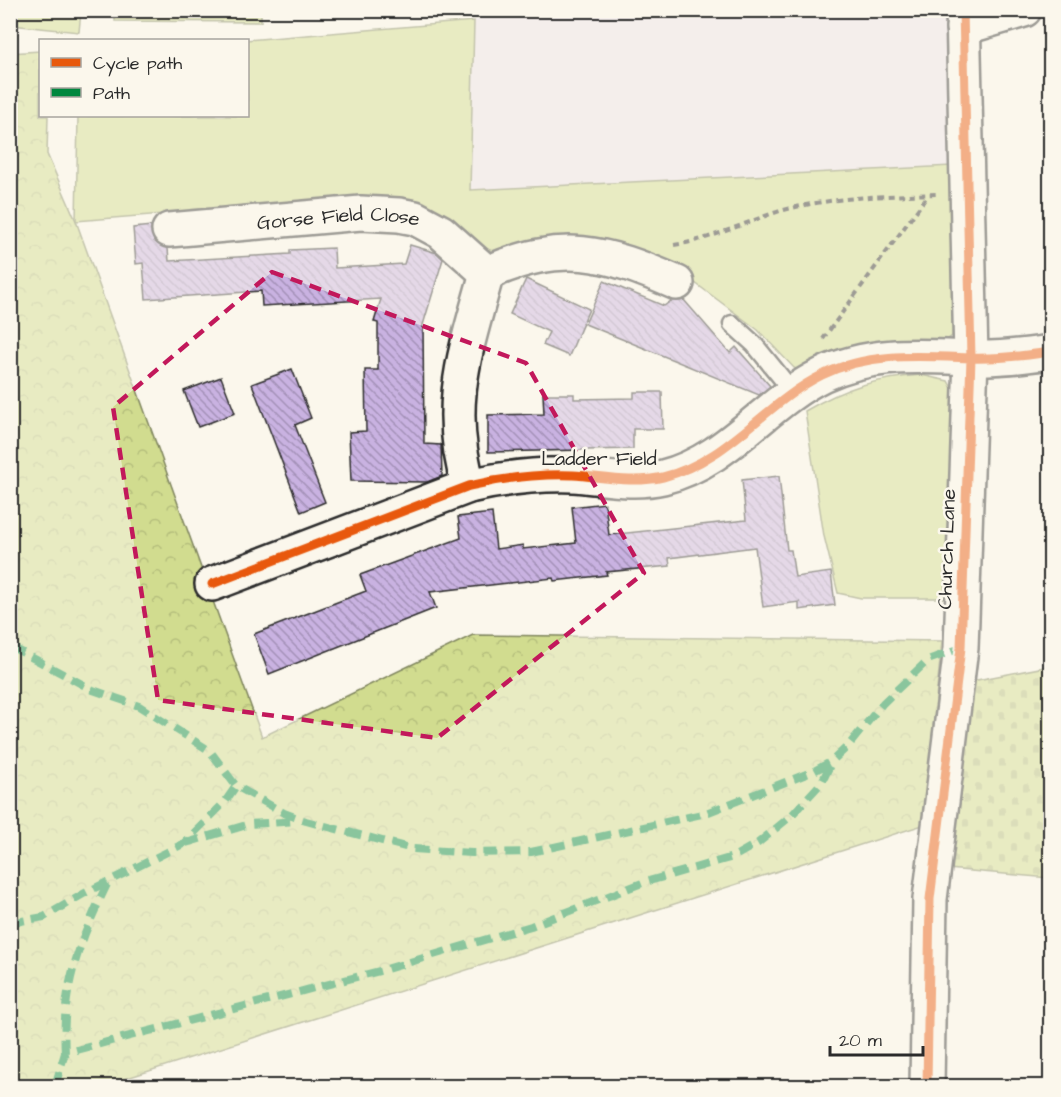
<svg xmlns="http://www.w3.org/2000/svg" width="1061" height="1097" viewBox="0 0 1061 1097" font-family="'Architects Daughter',sans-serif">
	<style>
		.built { fill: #ece2e9 }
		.grass { fill: #d1dc8f; stroke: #7e845d; stroke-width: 1.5 }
		.cemetery { fill: url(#cemetery-stones); stroke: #7e845d; stroke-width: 1.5 }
		.park { fill: url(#park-crowns); stroke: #7e845d; stroke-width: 1.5 }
		.building { fill: url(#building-back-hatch); stroke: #2b2b2b; stroke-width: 1.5 }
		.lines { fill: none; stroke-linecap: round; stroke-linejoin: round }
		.service-casing { stroke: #2b2b2b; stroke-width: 21 }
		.minor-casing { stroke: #2b2b2b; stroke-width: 38 }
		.path { stroke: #2b2b2b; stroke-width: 4; stroke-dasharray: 6 4.5; stroke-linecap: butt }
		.service { stroke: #fbf7ec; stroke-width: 16 }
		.minor { stroke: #fbf7ec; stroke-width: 33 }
		.quiet { stroke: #00873e; stroke-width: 8; stroke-dasharray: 15 8; stroke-linecap: butt }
		.cycleway-casing { stroke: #fbf7ec; stroke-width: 13 }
		.cycleway { stroke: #e8590c; stroke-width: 9 }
		.marked { fill: none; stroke: #c2185b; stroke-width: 4.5; stroke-dasharray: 12 8; stroke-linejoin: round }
		.labels { text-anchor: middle; stroke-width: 5; stroke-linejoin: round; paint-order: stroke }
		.street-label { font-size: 20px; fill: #2b2b2b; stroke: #fbf7ec }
	</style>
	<defs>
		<pattern id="cemetery-stones" width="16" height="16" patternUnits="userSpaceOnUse" patternTransform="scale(1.5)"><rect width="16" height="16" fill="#d1dc8f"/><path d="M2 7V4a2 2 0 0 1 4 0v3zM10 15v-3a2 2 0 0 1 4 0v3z" fill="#b4bd7c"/></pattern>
		<pattern id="park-crowns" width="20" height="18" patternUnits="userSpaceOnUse" patternTransform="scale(1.5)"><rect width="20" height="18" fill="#d1dc8f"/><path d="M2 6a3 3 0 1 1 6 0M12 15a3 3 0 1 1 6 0" fill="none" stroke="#b4bd7c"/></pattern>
		<pattern id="building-back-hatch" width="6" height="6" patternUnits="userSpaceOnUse" patternTransform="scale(1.5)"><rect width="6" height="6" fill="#c9b2e1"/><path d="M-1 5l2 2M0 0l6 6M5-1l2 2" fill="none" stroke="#a391b7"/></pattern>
	</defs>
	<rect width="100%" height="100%" fill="#fbf7ec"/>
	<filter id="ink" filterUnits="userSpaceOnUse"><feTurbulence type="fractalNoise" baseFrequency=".0167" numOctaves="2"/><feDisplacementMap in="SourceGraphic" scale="12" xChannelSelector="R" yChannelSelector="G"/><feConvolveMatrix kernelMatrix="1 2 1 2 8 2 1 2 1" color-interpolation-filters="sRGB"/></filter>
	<g filter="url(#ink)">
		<!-- built -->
		<path class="built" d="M474,11H946L952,166L470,191Z"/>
		<!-- grass -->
		<path class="grass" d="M11,10L81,11L79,32L11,25Z
			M115,11H261V22L115,21Z
			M474,21L470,190L952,166V336L945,341L803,372L794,368L758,330L687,277L514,251H493L351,199L76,221L78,116H248L246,40Z
			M921,375L948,381L955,394L953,598H861L838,593L824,536L805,411C846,387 874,379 921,375Z"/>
		<!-- cemetery -->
		<path class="cemetery" d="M1050,666V878L948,869L972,681Z"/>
		<!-- park -->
		<path class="park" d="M40,51V116H48L47,154L76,221L262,737L473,635L942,641L923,825L102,1086H11L10,53Z"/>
		<!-- building -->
		<path class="building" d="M151,226L154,241L168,248L169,261L290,254V250L334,248L335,268L404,264L410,245L437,253L443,259L423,325L424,444L441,445L442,476L427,482L351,481L349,432L366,431L365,370H378V323L374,322L381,299L262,306L261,291L146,299L143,263L136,264L133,228Z
			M526,279L589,309L569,356L543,345L549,332L510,314Z
			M604,281L664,306L671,301L684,300L730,353L736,347L770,386L759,395L585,324Z
			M292,369L311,418L295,425L325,502L301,512L252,384Z
			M221,377L235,413L198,427L184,391Z
			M634,392H662L663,429H633V449L488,452V415L544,414L543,394H574V399L634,398Z
			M779,476L787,550H791L795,577L831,572L835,605L799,610V602L763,607L755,547L669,558L670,566L606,572L607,575L554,581L553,578L430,592L436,608L269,674L254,634L366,591L360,575L461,538L458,517L492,513L496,549L523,545V549L576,543L572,507L605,503L609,535L746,520L742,480Z"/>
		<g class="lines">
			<!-- service casing -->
			<g class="service-casing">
				<path id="service" d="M732,324L754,344L793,392"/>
			</g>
			<!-- minor casing -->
			<g class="minor-casing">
				<g id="minor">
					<path d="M963,28L1024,10"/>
					<path id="s1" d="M169,230L361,213L399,215L415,218L441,232L487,273"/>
					<path d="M469,486C444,407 466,350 487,273C563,240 603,251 677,283"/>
					<path d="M212,584L469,486C503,478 538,474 573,475C603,477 633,484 663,477C728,461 765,403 822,375C869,352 919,356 969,358C997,359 1023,356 1050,352"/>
					<path d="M927,1086L930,899L961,648L971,358L963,10"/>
				</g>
			</g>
			<!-- path -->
			<path class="path" d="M674,245C711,240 745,222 780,211C830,197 884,196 936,194
				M823,339L928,195"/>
			<!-- service -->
			<use href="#service" class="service"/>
			<!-- minor -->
			<use href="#minor" class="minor"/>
			<!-- quiet -->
			<path class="quiet" d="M10,646L93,690L139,706L210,751L236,786
				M186,843L250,824L297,821
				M10,923L44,917L85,893L183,844L225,802L236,786L284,813L306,821L413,849L472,853L531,852L706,813L814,771L832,761L849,745L883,703L928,660L961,648
				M65,1053C61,985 80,941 109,880
				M55,1086L65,1053L383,970L531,926L642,883L733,857L758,843L791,816L822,782L832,761"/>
			<!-- cycleway casing -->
			<g class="cycleway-casing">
				<path id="cycleway" d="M212,584L469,486C503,478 538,474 573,475C603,477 633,484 663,477C728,461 765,403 822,375C869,352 919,356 969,358C997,359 1023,356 1050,352
					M927,1086L930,899L961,648L971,358L963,10"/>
			</g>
			<!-- cycleway -->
			<use href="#cycleway" class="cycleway"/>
		</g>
	</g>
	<!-- marked area -->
	<path d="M0 0H1061V1097H0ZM272,272L526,363L644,573L437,738L158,700L113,407Z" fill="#fbf7ec" fill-opacity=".55" fill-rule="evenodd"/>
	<path class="marked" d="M272,272L526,363L644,573L437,738L158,700L113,407Z"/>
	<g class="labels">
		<!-- street labels -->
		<g class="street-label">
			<text dy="7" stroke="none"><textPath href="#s1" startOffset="170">Gorse Field Close</textPath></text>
			<text x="599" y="465">Ladder Field</text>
			<text transform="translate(946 549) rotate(-88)" y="7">Church Lane</text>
		</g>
	</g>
	<!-- margin -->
	<rect width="1061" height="1097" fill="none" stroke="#fbf7ec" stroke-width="36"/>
	<rect x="18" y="18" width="1025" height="1061" fill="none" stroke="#2b2b2b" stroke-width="2" filter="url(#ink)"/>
	<!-- legend -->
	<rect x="39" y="39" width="210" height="78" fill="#fbf7ec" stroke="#a8a59f" stroke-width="1.5"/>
	<rect x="51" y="58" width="30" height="9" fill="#e8590c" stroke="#a8a59f" stroke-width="1.5"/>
	<text x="93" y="69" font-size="18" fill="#2b2b2b">Cycle path</text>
	<rect x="51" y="88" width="30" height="9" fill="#00873e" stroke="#a8a59f" stroke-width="1.5"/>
	<text x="93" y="99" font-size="18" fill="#2b2b2b">Path</text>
	<!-- scale -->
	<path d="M830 1046v9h93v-9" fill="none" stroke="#2b2b2b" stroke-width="3"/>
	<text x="839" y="1046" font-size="18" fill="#2b2b2b" stroke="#fbf7ec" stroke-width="4.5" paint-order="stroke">20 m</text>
</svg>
